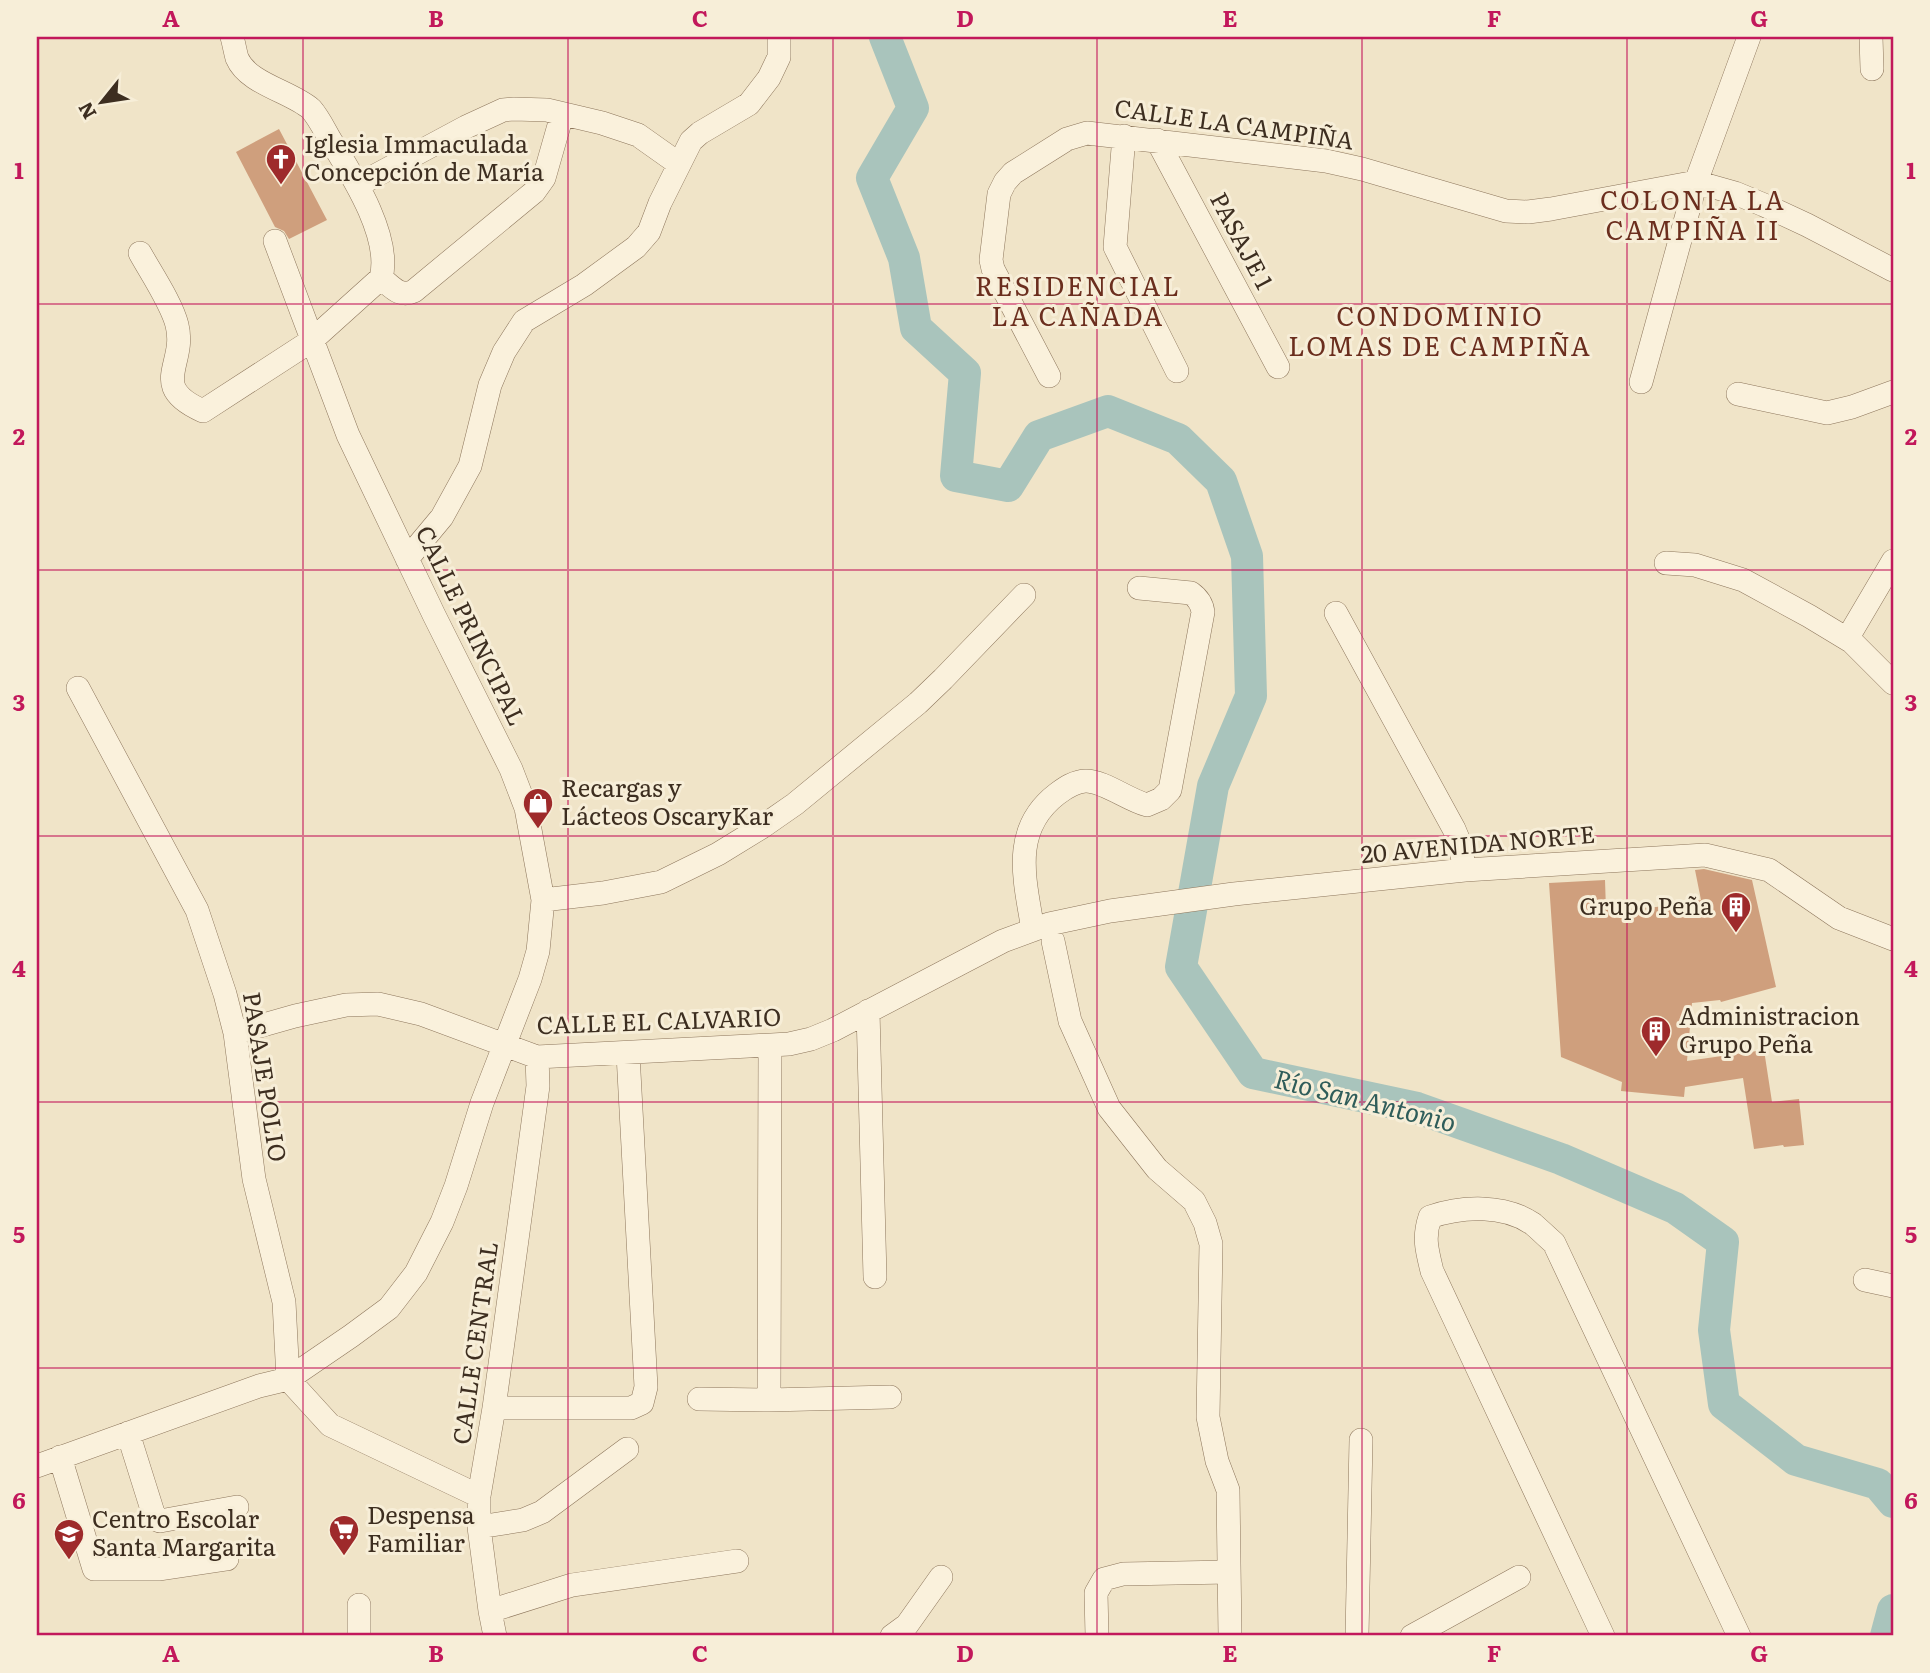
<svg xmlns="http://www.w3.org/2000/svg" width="1930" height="1673" viewBox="0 0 1930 1673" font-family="Literata,serif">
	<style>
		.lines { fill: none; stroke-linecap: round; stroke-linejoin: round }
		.river { stroke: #a9c4bc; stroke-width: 32 }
		.building { fill: #cf9f7d }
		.minor-casing { stroke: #8d765c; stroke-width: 24 }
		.minor { stroke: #faf1dc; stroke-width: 23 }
		.grid { fill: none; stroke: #c2185b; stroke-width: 2; stroke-opacity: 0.55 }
		.labels { text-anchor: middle; stroke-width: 6; stroke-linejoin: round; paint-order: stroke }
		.street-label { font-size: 24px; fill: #3d2e20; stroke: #f7eed8 }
		.poi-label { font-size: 24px; fill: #3d2e20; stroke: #f7eed8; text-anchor: start }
		.neighbourhood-label { font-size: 26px; letter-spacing: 2px; fill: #6b2e1e; stroke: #f7eed8 }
		.water-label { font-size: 26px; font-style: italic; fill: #2f5d5a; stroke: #f7eed8 }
		.neatline { fill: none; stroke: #c2185b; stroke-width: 2.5 }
		.grid-label { font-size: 23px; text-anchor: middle; font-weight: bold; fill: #c2185b }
	</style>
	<rect width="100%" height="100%" fill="#f0e4c8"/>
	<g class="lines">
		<!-- river -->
		<path class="river" d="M885,37L913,108L872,178L904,258L916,328L965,373L956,476L1008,486L1039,436L1108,411L1178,439L1221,481L1247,556L1251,696L1213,786L1181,967L1253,1073L1417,1108L1561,1159L1675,1208L1723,1242L1714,1330L1724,1404L1796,1460L1878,1484L1893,1502
			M1886,1636L1893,1610"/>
	</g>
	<!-- building -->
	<path class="building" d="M279,129L327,220L289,239L284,231L275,227L236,152Z
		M1704,869L1752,880L1776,987L1721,1002L1720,1000L1692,1003L1687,1061L1764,1050L1772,1102L1799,1099L1804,1145L1784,1147L1783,1145L1754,1149L1743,1078L1685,1087L1684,1097L1621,1091L1622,1082L1561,1057L1549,883L1605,880L1606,910L1656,907L1701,900L1695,870Z"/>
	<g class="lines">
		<!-- minor casing -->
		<g class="minor-casing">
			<path id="minor" d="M1871,37L1872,69
				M1124,136L1115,247L1177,371
				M1157,140L1278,367
				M358,185L466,127L503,110L514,109L547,110L602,123L638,135L679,164
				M140,253C151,273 172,304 177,325C187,365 147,386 203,411L311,341L381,278C392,237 352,175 331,141C325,131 319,118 311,109C290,91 248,84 237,58C235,51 234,44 232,37
				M381,278C392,287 400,298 414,291L534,192L544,178L562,115
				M1049,376L993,269L991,260L999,194L1005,182L1013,173L1067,139L1087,133L1326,161L1362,169L1506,211L1528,212L1551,209L1696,182L1735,193L1764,205L1807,225L1893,270
				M1641,382L1696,182L1749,37
				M1738,394L1827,413L1852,407L1893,392
				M407,559L442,517L470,466L490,385L504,352L524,321L584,285L636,247L649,232L660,203L691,141L700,133L749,104L769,78L779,57V37
				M1666,563L1695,565L1743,580L1809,616L1852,642L1893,683
				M1336,613L1454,829L1459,841L1465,870
				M1847,639L1893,561
				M78,688L197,910L225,994L235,1033L254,1179L284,1302L288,1379
				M543,900L603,893L661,882L718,854L762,827L795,804L918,703L943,679L1024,595
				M1033,930C1025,880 1010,830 1057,794C1065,788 1075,781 1086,781C1104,781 1128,800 1147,805L1161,799L1170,790L1203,612C1202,604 1198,598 1191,593L1139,588
				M1053,941L1070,1021L1109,1108L1157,1169L1194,1201L1205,1223L1211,1244L1208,1417L1217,1461L1228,1490L1230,1636
				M868,1011L875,1277
				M235,1033L295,1016L346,1005L378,1004L421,1014L537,1057L789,1044L811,1039L833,1030L1003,941L1049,924L1110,911L1234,894L1465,870L1705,855L1769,870L1839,918L1893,939
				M1865,1280L1893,1286
				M288,1379L330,1425L479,1496
				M699,1399L769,1400L890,1397
				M769,1400L770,1046
				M494,1408H631L642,1403L646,1387L628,1054
				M128,1433L155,1519L160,1521L237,1507
				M60,1457L94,1569H160L227,1559
				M37,1466L259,1386L288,1379L351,1336L389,1308L416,1273L442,1222L456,1186L482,1103L530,979L538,951L543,900L526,808L511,769L434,615L348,435L275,241
				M479,1527L523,1520L542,1512L627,1449
				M359,1605V1636
				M490,1611L572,1585L737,1561
				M495,1636L490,1611L479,1527V1496L494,1408L538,1086L537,1057
				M892,1636L907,1625L941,1577
				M1097,1636L1096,1593L1104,1579L1123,1574L1229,1572
				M1357,1636L1361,1440
				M1412,1636L1519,1577
				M1603,1636L1432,1271C1427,1250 1423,1238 1430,1217C1462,1206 1504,1204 1533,1224C1540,1230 1547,1237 1554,1243L1739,1636"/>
		</g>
		<!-- minor -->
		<use href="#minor" class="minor"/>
	</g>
	<!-- grid -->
	<path class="grid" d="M303,37V1636M568,37V1636M833,37V1636M1097,37V1636M1362,37V1636M1627,37V1636M37,304H1893M37,570H1893M37,836H1893M37,1102H1893M37,1368H1893"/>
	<!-- icons -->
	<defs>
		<g id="church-pin" transform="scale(1.575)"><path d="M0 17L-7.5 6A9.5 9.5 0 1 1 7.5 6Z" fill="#9e2a2b" stroke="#f7eed8"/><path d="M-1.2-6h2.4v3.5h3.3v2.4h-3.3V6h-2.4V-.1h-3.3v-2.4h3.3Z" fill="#fff"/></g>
		<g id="shop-pin" transform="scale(1.575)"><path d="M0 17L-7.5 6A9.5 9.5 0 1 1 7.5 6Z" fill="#9e2a2b" stroke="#f7eed8"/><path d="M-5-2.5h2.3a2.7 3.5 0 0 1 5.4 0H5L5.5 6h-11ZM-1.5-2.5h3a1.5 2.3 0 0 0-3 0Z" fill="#fff"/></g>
		<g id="building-pin" transform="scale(1.575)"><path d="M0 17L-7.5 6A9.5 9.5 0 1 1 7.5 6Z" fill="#9e2a2b" stroke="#f7eed8"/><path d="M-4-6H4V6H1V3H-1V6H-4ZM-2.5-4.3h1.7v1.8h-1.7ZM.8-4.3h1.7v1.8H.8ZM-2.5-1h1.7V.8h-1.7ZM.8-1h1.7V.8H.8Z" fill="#fff"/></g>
		<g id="supermarket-pin" transform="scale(1.575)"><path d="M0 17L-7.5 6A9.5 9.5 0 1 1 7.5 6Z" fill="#9e2a2b" stroke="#f7eed8"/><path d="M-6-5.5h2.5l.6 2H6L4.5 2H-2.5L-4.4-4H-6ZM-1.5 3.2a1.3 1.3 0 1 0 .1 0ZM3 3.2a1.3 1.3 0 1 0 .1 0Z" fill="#fff"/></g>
		<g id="school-pin" transform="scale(1.575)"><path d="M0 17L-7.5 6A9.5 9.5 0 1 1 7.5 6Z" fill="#9e2a2b" stroke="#f7eed8"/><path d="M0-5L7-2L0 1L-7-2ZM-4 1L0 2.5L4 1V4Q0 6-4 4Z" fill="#fff"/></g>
	</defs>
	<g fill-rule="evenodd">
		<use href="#church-pin" x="281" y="159"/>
		<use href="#shop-pin" x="538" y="803"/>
		<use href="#building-pin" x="1736" y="907"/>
		<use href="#building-pin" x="1656" y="1031"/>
		<use href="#supermarket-pin" x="344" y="1530"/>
		<use href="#school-pin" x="69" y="1534"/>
	</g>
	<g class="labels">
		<!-- street labels -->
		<g class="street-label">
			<text transform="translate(1234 125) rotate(8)" y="8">CALLE LA CAMPIÑA</text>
			<text transform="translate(1241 241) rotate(62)" y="8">PASAJE 1</text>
			<text transform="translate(470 626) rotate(64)" y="8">CALLE PRINCIPAL</text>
			<text transform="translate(1478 845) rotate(-5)" y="8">20 AVENIDA NORTE</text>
			<text transform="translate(659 1022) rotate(-2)" y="8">CALLE EL CALVARIO</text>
			<text transform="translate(264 1077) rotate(81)" y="8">PASAJE POLIO</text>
			<text transform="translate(476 1343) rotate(-82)" y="8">CALLE CENTRAL</text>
		</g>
		<!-- poi labels -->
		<g class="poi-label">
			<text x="304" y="153">Iglesia Immaculada<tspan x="304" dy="28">Concepción de María</tspan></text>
			<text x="561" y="797">Recargas y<tspan x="561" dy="28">Lácteos OscaryKar</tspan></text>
			<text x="1713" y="915" text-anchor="end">Grupo Peña</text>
			<text x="1679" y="1025">Administracion<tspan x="1679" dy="28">Grupo Peña</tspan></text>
			<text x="367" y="1524">Despensa<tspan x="367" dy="28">Familiar</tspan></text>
			<text x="92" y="1528">Centro Escolar<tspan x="92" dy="28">Santa Margarita</tspan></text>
		</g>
		<!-- neighbourhood labels -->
		<g class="neighbourhood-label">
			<text x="1693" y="210">COLONIA LA<tspan x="1693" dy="30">CAMPIÑA II</tspan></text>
			<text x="1078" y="296">RESIDENCIAL<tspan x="1078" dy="30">LA CAÑADA</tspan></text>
			<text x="1440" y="326">CONDOMINIO<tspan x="1440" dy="30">LOMAS DE CAMPIÑA</tspan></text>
		</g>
		<!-- water labels -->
		<g class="water-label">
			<text transform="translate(1365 1101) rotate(14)" y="9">Río San Antonio</text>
		</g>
	</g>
	<!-- border -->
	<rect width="1930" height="1673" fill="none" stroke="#f7eed8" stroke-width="77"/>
	<!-- north arrow -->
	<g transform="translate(102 102) rotate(240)" stroke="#f7eed8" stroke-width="5" paint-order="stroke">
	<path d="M0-5L12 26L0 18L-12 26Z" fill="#3d2e20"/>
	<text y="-10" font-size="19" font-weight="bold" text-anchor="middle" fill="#3d2e20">N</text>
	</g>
	<rect x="38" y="38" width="1854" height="1596" class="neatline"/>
	<g class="grid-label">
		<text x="171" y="27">A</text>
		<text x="436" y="27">B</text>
		<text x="700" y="27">C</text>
		<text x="965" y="27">D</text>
		<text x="1230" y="27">E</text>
		<text x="1494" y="27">F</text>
		<text x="1759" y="27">G</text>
		<text x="19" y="179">1</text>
		<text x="1911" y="179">1</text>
		<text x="19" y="445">2</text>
		<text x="1911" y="445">2</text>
		<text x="19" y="711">3</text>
		<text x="1911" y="711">3</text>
		<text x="19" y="977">4</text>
		<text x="1911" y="977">4</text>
		<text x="19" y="1243">5</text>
		<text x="1911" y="1243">5</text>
		<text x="19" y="1509">6</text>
		<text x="1911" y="1509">6</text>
		<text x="171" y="1662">A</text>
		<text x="436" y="1662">B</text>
		<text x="700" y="1662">C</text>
		<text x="965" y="1662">D</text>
		<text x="1230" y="1662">E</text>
		<text x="1494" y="1662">F</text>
		<text x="1759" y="1662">G</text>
	</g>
</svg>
